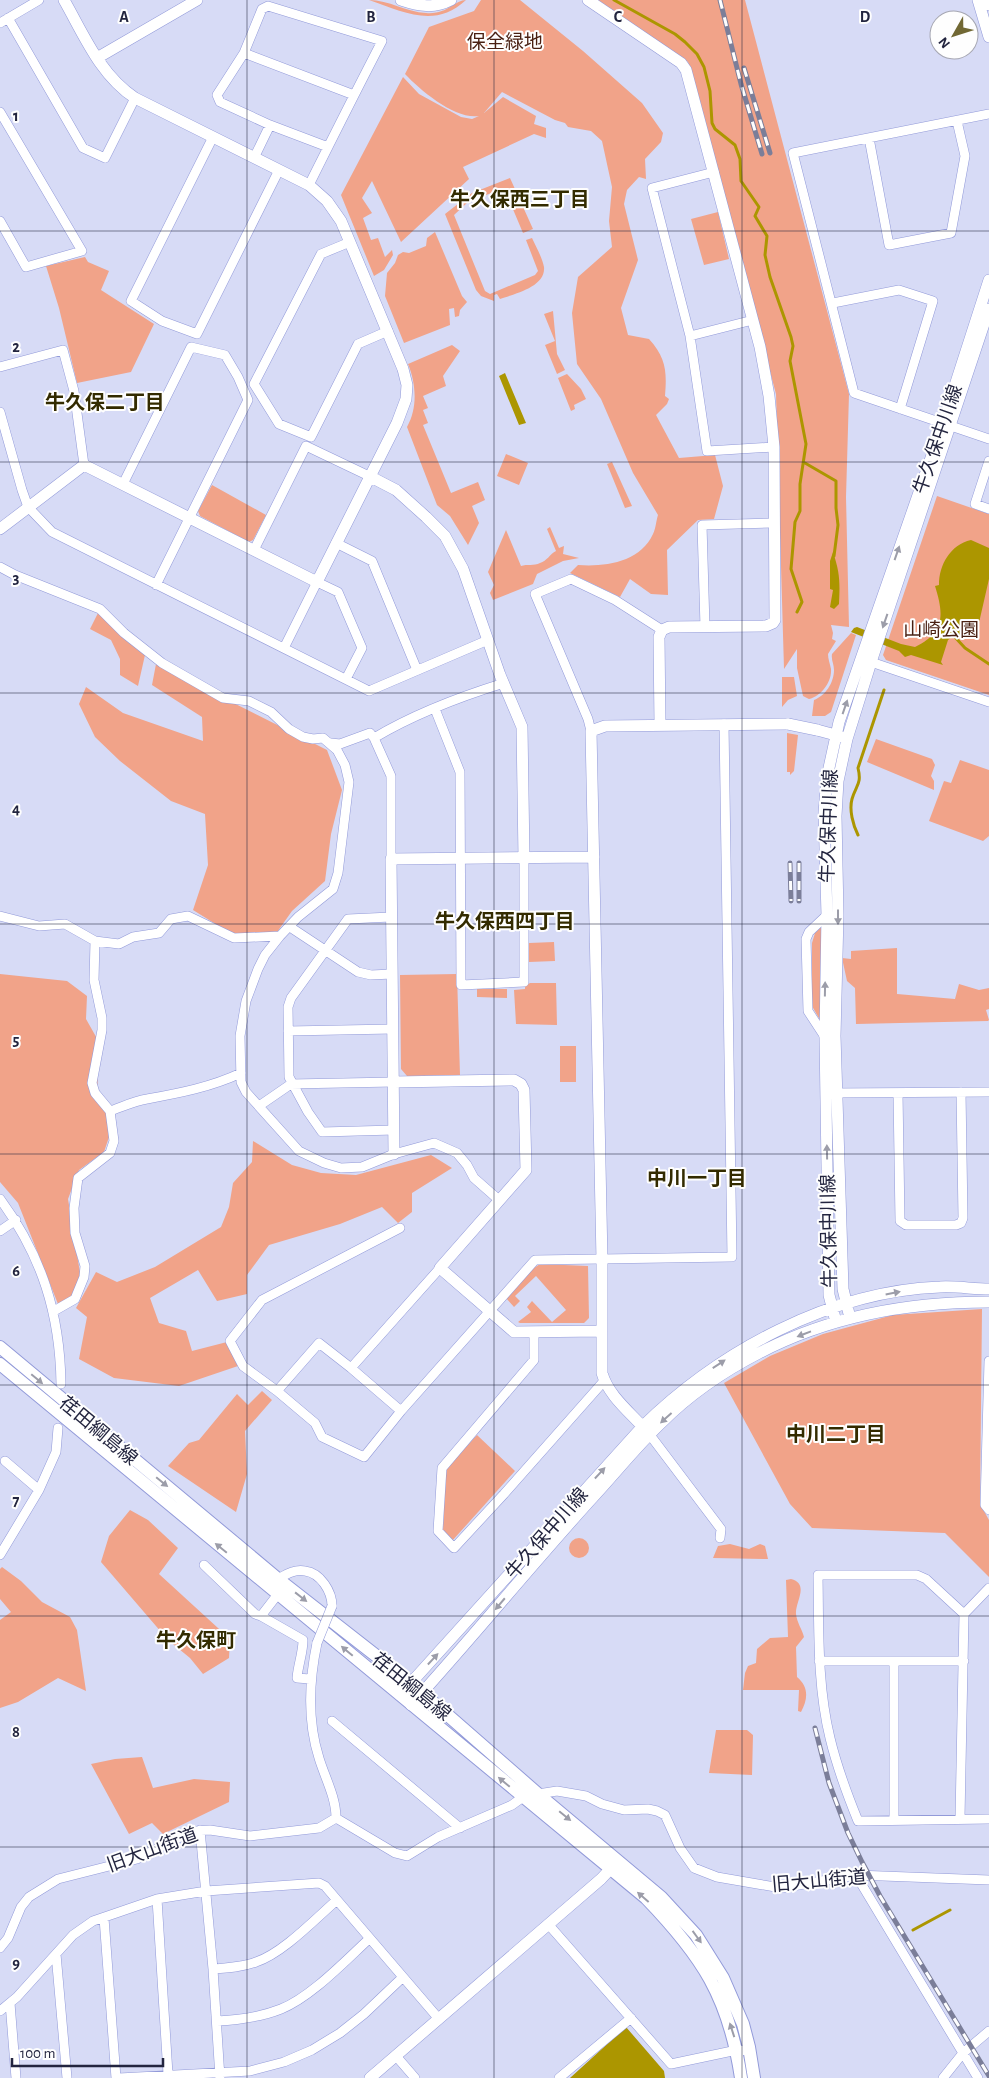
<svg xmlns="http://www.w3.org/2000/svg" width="989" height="2078" viewBox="0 0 989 2078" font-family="'Alegreya Sans','Noto Sans JP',sans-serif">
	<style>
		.green { fill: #f1a389 }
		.water { fill: #ac9600 }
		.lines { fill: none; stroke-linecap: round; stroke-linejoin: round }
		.stream { stroke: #ac9600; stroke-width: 3 }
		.minor-casing { stroke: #929ad9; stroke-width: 10 }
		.tertiary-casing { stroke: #929ad9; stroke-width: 12 }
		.secondary-casing { stroke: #929ad9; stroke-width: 14 }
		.minor { stroke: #fff; stroke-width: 9 }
		.tertiary { stroke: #fff; stroke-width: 11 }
		.secondary { stroke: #fff; stroke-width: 12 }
		.rail-casing { stroke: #7b7e99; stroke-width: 5 }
		.rail { stroke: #fefefe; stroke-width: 3; stroke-dasharray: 9; stroke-linecap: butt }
		.minor-bridge-casing { stroke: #929ad9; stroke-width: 10; stroke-linecap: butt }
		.tertiary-bridge-casing { stroke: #929ad9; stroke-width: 12; stroke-linecap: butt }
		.minor-bridge { stroke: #fff; stroke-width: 9 }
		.tertiary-bridge { stroke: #fff; stroke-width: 11 }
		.oneway { fill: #9c9da9 }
		.grid { fill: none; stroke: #23253f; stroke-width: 1; stroke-opacity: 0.55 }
		.labels { text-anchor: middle; stroke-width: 4; stroke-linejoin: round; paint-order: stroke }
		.park-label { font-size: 19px; fill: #481f11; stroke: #fefefe }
		.street-label { font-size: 19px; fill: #23253f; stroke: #fefefe }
		.neighbourhood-label { font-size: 20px; font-weight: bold; fill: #332b00; stroke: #fefefe }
		.grid-label { font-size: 16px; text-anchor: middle; font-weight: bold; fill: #23253f; stroke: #fefefe; stroke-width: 4; stroke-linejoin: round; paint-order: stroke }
	</style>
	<rect width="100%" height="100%" fill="#d7dbf6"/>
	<!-- green -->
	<path class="green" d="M369,0C389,0 406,12 426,13C447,15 455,0 466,0C435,29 404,12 369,0Z
		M481,0H520L583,51L642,103L663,133L661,142L645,159L646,179L639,177L627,190L624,204L638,260L621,308L628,335L649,339C666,358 667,371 665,396L669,399L667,404L656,415L679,458L715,455L723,486L714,519L698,520L667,550L668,595L651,594L630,579L620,597L570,573L578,565C606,567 640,562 653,534C656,528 656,521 658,515L633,473L601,399L577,364L572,313L578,277L612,247L609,221L612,187L602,141L591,131L568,127L565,123L555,120L502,92L484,113L503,97L536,116L534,124L546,128V138L534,134L463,167L469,179L401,242L372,181L362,198L372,213L363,218L371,240L378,238L385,257L392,250L393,255L384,270L374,276L341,195L403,77L419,94L461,117L472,119L479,116C456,120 421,91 405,74L429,27L474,11Z
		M598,0H745L849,394L846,497L849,627L831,625L833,633L832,639L836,641L828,654C828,659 830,664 831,669C832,682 821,696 809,699L803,696L797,668V649L784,669L776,394L688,62Z
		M510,178L533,229L523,233L504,188L468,202L454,215L485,291L490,294L535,275L538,271L526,240L532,238C536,247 542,257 544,267C546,287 514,294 500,299L497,294L494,295V301L481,296L476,290L445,214L472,193Z
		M718,212L729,259L704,265L691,219Z
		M435,232L462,296L467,302L460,310L459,316L455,317L454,308L449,309L450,325L404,343L385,296L387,273L395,263L398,255L403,252L409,253L426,246L427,238Z
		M85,257L88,262L109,271L101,290L154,324L131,372L77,383L59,308L46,266Z
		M553,311L557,354L565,370L557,374L545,345L555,341L544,314Z
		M452,345L460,351L443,376L446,386L423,396L428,408L423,410L428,423L423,425L451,493L478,482L485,500L472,506L479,523L468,545L450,516L437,505L407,427C418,408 416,383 408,364Z
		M567,374L581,389L586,399L574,405L575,409L571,411L558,378Z
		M506,454L528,463L519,485L497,476Z
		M612,462L632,506L625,508L607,464Z
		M212,485L266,515L253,540L249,542L200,516L198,511Z
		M937,496L989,514V695L886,660L883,655Z
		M550,527L559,548L564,546L563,554L579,558L563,561L537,574L533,584L493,600L490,593L494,585L488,572L506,530L521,566C527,564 534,566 540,563C547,561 550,554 556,551L547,529Z
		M98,613L145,655L138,686L120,675V659L111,640L90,629Z
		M851,633L856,635L831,712L825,716H812L814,700C825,696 834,683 834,670C834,664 831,660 832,654Z
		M156,664L327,750L342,790L331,834L325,881L292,911L275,935L230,933L193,910L208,865L205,814L171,801L120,761L95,737L79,704L86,687L123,713L203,741L202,717L152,685Z
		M782,677H794L797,696L788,700L782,707Z
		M787,733L798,735L794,771L790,775V772H787Z
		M876,739L932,759L935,765L931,776L934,781V790L867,762Z
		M960,760L989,770V836L983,841L929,821L944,781L951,783Z
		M822,926L820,1020L812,1006V943L815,933Z
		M554,942L555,961L529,962V943Z
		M897,948V994L955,999L959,984L979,990L989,988V1009L986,1010L989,1020L988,1021L856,1024L855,988L847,981L842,958L851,959V951Z
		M0,974L67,981L87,996L86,1019L99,1042L97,1099L107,1113L109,1137L104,1152L79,1170L68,1199L81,1279L74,1298L58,1304L18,1203L0,1182Z
		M457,974L460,1075L407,1076L401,1069L400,975Z
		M530,983H556L557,1025L516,1024L514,990L525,989V986Z
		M477,989H507V998L477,997Z
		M560,1046H576V1082H560Z
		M253,1141L292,1165L321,1173L356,1175L431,1155L452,1168L412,1193V1212L398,1223L382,1207L340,1224L269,1245L247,1275V1294L217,1301L198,1270L150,1298L159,1323L186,1331L192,1351L227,1342L238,1366L179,1386L114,1378L79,1359L87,1317L76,1308L96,1272L117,1282L155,1267L221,1227L229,1207L233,1183L252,1162Z
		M540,1264L588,1266L589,1318L584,1323H520L518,1322L531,1312L527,1307L532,1301L552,1322L566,1310L536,1276L515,1296L520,1301L514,1307L506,1298L531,1270Z
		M982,1309L980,1504L989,1520V1577L945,1533L812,1528L790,1504L724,1383L770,1356L823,1334L893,1315Z
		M262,1391L272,1400L245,1431L247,1474L236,1512L168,1466L189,1443L199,1440L237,1394L248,1405Z
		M477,1435L515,1471L452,1541L443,1532L445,1470Z
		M130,1510L148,1520L178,1548L159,1574L230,1639L229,1658L203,1674L190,1658L168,1640L101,1562L109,1536Z
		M569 1548a10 10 0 1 1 20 0a10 10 0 1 1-20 0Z
		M730,1544L749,1549L760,1544L765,1546L768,1559L713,1558L718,1546Z
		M2,1567L21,1581L42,1602L70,1617L77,1630L86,1691L58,1678L18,1702L0,1708V1620L11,1612L0,1599V1569Z
		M791,1579C810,1584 795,1602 796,1614C797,1623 802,1629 804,1637L796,1647L797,1677C809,1687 808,1699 801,1712L798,1711L799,1690H743L745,1673L748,1666L756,1663L757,1649L770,1638L788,1637L786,1580Z
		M716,1730H747L753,1735L752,1775L709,1773Z
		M142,1757L153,1788L194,1779L230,1782L229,1802L163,1834L152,1823L129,1834L91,1764L115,1759Z"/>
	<!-- water -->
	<path class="water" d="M505,373L526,423L519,425L499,376Z
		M971,540L989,548V579L978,627L974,629L969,636L956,634L948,640L941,662L943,665L911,655L905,657L899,651L851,632L854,628L857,627L901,644L915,647C945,632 944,615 935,586L939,585C939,565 950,545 971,540Z
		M833,552C840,573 840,582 839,604L834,609L830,607L833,590L830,589V561Z
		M626,2027L664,2071L665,2078H570Z"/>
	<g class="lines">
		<!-- stream -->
		<path class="stream" d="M614,0L675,34L685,42L697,54L704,67L710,91L712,123L715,129L735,145L740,159L741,181L759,207L755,216L767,236L765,255L770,277L791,337L793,346L790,361L806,444L800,484V511L795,522L791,569L802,602L797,612
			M805,463L836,481V508L838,525L834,556
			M953,635L965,648L989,664
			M858,835C853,825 849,810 852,799C856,785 862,784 858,768L884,690
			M913,1930L950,1910"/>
		<!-- minor casing -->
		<g class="minor-casing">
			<path id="minor" d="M8,18L83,148L105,158L135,98
				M0,23L39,0
				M244,53L354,95
				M0,112L82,251L26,267L0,221
				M989,114L793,153L854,393L989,439
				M213,137L131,301L162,321L197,334L279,170
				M869,138L889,245L951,233L965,156L957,121
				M254,158L270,125
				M714,172L652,188L690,336L707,451L774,447
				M309,185C333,137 357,89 382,41L268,6L262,9L244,53L217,95L220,102L270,125L328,147
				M350,242L321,254L254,384L279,424L311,437L358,344L388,331
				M833,303L899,290L933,301L900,409
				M690,336L753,320
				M0,367L63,350L74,391L84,465
				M0,412L22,490L28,507L52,532L369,691L488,640
				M989,461L975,504L989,509
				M123,484L191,347L225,355L238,377L248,400L156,585
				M336,543L372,561L417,670
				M254,550L306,446L369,476
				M0,567L15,575L100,609L124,633L162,663L223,698L249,701L271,712L289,729L303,737L313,739L323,738L337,750L345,765L349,782L338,873L333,889L298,917L280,936L265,955L258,969L246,1001L240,1036L241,1082L246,1092L299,1151L324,1163L341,1168L362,1167L394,1154L434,1143L457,1153L467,1165L474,1178L499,1200
				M705,627L702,525L774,523
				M284,648L317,582L338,592L362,648L346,679
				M871,662L989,702
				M435,709L460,772L461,985L524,982V858
				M591,731L588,719L535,594L571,579L615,600L662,630
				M331,743L340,744L370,733L374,738
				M391,859V776L374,738C414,714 459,697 504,683
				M0,916L39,926L65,924L95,941L119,944L133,937L159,933L171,919L188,916L234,938L280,936
				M391,917L348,919L291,998L288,1007L289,1077L308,1112L322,1132L394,1130
				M290,927L358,972L371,975L392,974
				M288,1031L393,1029
				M825,1037L808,1011L806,939L809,932L827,915
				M832,1093L989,1092
				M898,1093L900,1221L906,1225H956L961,1223L963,1218L961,1092
				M259,1106L291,1084L394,1082
				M110,1111C122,1107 134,1101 147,1099C180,1093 211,1087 241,1073
				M0,1199C42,1256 60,1314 61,1384
				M0,1231L16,1220
				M54,1311L75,1299L84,1277L85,1266L75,1233L74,1208L78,1178L110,1153L114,1141L110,1111L95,1093L92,1083L102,1030V1018L94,980L95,941
				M534,1332V1360L442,1468L438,1531L454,1548L504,1494L604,1381
				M989,1361L985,1505L989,1510
				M351,1368L440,1268
				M277,1391L243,1366L230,1341L262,1300L400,1228
				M401,1411L351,1368L319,1343L277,1391L315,1423L322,1437L364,1457L401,1411L535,1260L732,1257L724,724
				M650,1435L721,1529L720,1538
				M5,1461L39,1490
				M0,1555L39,1490L56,1452L58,1428
				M204,1565L255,1614L261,1616L278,1594
				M278,1579C287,1574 295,1569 305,1571C321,1573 332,1592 332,1606
				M964,1614L926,1579L917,1575H818C819,1629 817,1685 830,1738C837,1767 847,1794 858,1821L989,1819
				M261,1616L303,1640C303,1653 298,1665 297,1678L310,1679
				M317,1643C309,1681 307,1720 319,1758C325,1778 336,1797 336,1818
				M819,1661H964
				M894,1661V1820
				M332,1721L460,1828
				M538,1794L557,1791L586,1796L602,1804L624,1810L648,1809L657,1811L665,1815L680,1848L694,1868L717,1877L781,1888L856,1875L989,1880
				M336,1818L395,1853L407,1856L438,1837L512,1805L523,1797
				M960,1818L964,1614L989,1588
				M200,1830L213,1969L220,2078
				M856,1875L978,2078
				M157,1899L168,2074
				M104,1918L116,2078
				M548,1924L671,2064L737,2050L750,2051
				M0,1948L8,1938L21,1907L29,1897L58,1879L137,1859L192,1831L210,1830L250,1836L319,1828L336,1818
				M56,1954L67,2078
				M213,1969C228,1968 243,1967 256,1962C283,1953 315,1919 337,1900
				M10,2003L16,2078
				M0,2011L17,1997L73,1935L93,1921L157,1899L206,1891L319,1883L325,1886L439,2019
				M217,2021C239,2020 261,2017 281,2009C311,1997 345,1961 369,1939
				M396,2056L415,2078
				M119,2078L250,2071L284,2062L312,2050L340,2033L364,2014L403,1977
				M559,2078L631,2018
				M943,2078L963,2053L989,2031"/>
		</g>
		<!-- tertiary casing -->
		<g class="tertiary-casing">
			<path id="tertiary" d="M401,0C419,6 434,9 451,0
				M588,0L681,63L686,70L760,347L769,396L774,447L775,620L773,623L766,626L669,627L662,630L659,637L660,725
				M978,0L989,37
				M988,0L989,5
				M97,58L197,0
				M369,476L396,490L426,517L445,536L463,569L500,675L522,727L524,858
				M0,529L84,465L317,582L397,423L406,399L407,385L403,369L341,221L327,201L309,185L135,98C100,75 84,35 64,0
				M817,730L843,737
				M394,1082L514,1080L521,1084L524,1090L526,1170L440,1268L514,1332L602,1331
				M394,1154L391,859L594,857
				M850,1318L843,1289L835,1036L838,915L836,816L838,781L847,739L871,662L989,309
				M836,1322L829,1295L825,1037L827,915L824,813L827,777L839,722L940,432L989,280
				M650,1435C634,1415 609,1398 602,1373V1260L591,731L605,726L788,724
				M400,1695L643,1426C720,1351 830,1291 940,1287C956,1286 973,1289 989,1289
				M411,1705C474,1636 532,1564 595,1495C617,1471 638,1445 661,1423C689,1395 724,1371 759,1353C830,1316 910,1302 989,1302
				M370,2078L601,1879L616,1863"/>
		</g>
		<!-- secondary casing -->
		<g class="secondary-casing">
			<path id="secondary" d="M0,1347L278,1579L411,1683L538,1794L661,1897L696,1935L723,1978L743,2024L749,2047L754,2078
				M0,1364L646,1898C702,1956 729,1997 741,2078"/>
		</g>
		<!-- minor -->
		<use href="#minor" class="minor"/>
		<!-- tertiary -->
		<use href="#tertiary" class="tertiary"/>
		<!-- secondary -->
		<use href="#secondary" class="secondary"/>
		<!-- rail casing -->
		<g class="rail-casing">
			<path id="rail" d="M720,0L741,84L762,154
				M744,68L770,153
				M790,863L791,901
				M799,863V901
				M815,1728L829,1783L848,1833L862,1862L880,1896L989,2076"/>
		</g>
		<!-- rail -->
		<use href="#rail" class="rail"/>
		<!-- minor-bridge casing -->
		<g class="minor-bridge-casing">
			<path id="minor-bridge" d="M317,1643L332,1606"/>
		</g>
		<!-- tertiary-bridge casing -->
		<g class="tertiary-bridge-casing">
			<path id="tertiary-bridge" d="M788,724L817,730"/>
		</g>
		<!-- minor-bridge -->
		<use href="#minor-bridge" class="minor-bridge"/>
		<!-- tertiary-bridge -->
		<use href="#tertiary-bridge" class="tertiary-bridge"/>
	</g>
	<!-- one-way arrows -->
	<defs><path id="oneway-solid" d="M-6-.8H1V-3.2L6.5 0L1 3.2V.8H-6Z" transform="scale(1.25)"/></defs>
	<g class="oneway">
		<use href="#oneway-solid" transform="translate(897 553) rotate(-71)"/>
		<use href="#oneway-solid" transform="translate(885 621) rotate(109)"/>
		<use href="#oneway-solid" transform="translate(845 707) rotate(-71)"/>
		<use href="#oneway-solid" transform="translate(838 917) rotate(90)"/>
		<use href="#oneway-solid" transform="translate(825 989) rotate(-89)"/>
		<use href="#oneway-solid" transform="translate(827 1152) rotate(-91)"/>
		<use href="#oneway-solid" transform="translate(893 1293) rotate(-11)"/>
		<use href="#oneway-solid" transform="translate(804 1334) rotate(159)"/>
		<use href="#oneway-solid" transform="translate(719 1364) rotate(-33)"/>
		<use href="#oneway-solid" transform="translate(37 1379) rotate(40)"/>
		<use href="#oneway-solid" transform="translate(666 1418) rotate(138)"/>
		<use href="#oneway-solid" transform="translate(600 1473) rotate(-47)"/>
		<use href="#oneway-solid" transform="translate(162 1482) rotate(39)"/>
		<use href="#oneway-solid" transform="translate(221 1548) rotate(-141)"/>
		<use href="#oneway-solid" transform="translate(301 1597) rotate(38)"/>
		<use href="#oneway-solid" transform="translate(500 1604) rotate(130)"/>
		<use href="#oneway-solid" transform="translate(347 1651) rotate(-140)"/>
		<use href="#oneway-solid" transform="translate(433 1659) rotate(-47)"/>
		<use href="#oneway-solid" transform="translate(504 1782) rotate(-140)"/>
		<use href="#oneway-solid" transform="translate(565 1816) rotate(39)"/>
		<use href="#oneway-solid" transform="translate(643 1897) rotate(-139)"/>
		<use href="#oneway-solid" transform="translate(697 1937) rotate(54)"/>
		<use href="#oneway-solid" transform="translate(732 2030) rotate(-108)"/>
	</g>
	<!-- grid -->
	<path class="grid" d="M247,0V2078M494,0V2078M742,0V2078M0,231H989M0,462H989M0,693H989M0,924H989M0,1154H989M0,1385H989M0,1616H989M0,1847H989"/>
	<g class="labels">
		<!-- park labels -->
		<g class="park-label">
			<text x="505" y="48">保全緑地</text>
			<text x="941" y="636">山崎公園</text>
		</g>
		<!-- street labels -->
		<g class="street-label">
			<text transform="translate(937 439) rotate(-71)" y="7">牛久保中川線</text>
			<text transform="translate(828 826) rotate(-88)" y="7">牛久保中川線</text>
			<text transform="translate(828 1231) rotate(-91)" y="7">牛久保中川線</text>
			<text transform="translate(99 1430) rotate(40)" y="7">荏田綱島線</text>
			<text transform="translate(546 1533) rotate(-49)" y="7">牛久保中川線</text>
			<text transform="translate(412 1686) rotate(39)" y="7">荏田綱島線</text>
			<text transform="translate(152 1849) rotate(-20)" y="7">旧大山街道</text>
			<text transform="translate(819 1880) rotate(-5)" y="7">旧大山街道</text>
		</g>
		<!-- neighbourhood labels -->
		<g class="neighbourhood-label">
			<text x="520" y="206">牛久保西三丁目</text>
			<text x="105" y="409">牛久保二丁目</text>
			<text x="505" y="928">牛久保西四丁目</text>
			<text x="697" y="1185">中川一丁目</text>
			<text x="836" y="1441">中川二丁目</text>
			<text x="196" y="1647">牛久保町</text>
		</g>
	</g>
	<g class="grid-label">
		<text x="124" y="22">A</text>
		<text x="371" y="22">B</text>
		<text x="618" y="22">C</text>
		<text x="865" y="22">D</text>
		<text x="16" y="121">1</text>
		<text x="16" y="352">2</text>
		<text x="16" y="583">3</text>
		<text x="16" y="814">4</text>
		<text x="16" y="1045">5</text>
		<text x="16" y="1276">6</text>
		<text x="16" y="1506">7</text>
		<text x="16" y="1737">8</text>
		<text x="16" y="1968">9</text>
	</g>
	<!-- north arrow -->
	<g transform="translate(954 35) rotate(231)"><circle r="24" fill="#fefefe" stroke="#a6a7b2"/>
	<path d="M0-4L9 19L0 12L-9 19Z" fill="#716834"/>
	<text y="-8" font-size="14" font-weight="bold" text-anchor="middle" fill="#23253f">N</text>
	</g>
	<!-- scale -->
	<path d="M12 2058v8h151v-8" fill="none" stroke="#23253f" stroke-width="2.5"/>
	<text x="20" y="2058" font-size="15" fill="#23253f" stroke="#fefefe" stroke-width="4" paint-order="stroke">100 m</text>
</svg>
